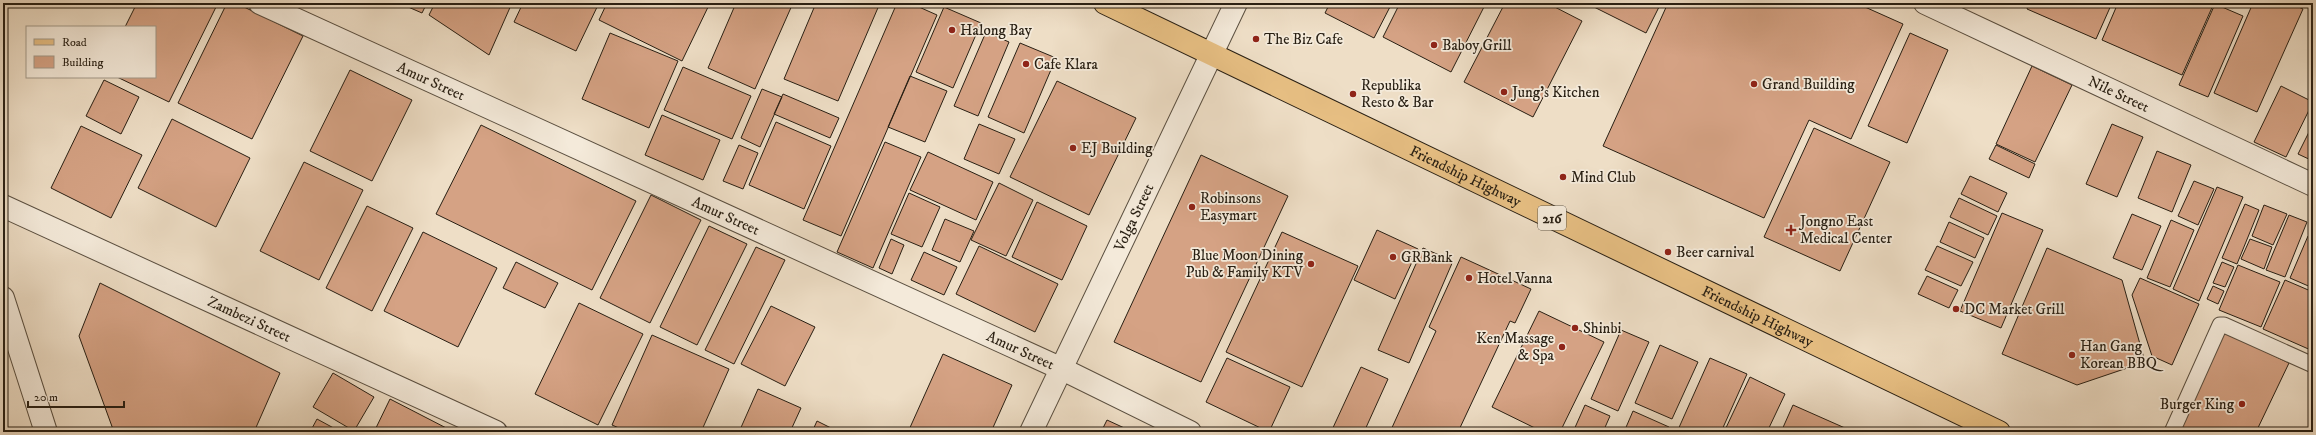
<svg xmlns="http://www.w3.org/2000/svg" width="2316" height="435" viewBox="0 0 2316 435" font-family="'IM FELL DW Pica',serif">
	<style>
		.building { fill: #d5a284; stroke: #281f13 }
		.lines { fill: none; stroke-linecap: round; stroke-linejoin: round }
		.lane-casing { stroke: #5a4f40; stroke-width: 17 }
		.street-casing { stroke: #5a4f40; stroke-width: 24 }
		.primary-casing { stroke: #281f13; stroke-width: 24 }
		.lane { stroke: #f4eada; stroke-width: 15 }
		.street { stroke: #f4eada; stroke-width: 22 }
		.primary { stroke: #e7bf83; stroke-width: 22 }
		.poi-dot { fill: #8f2418; stroke: #f4eada; stroke-width: 1.5 }
		.labels { text-anchor: middle; stroke-width: 3.5; stroke-linejoin: round; paint-order: stroke }
		.shield { fill: #f4eada; stroke: #655c4f; stroke-width: 1 }
		.shield-label { font-size: 14px; font-weight: bold; fill: #281f13 }
		.poi-label { font-size: 15px; fill: #281f13; stroke: #f4eada; text-anchor: start }
		.street-label { font-size: 15px; fill: #281f13; stroke: #f4eada }
	</style>
	<rect width="100%" height="100%" fill="#eedec6"/>
	<filter id="stains"><feTurbulence type="fractalNoise" baseFrequency=".005" numOctaves="4"/><feColorMatrix values="0 0 0 0 .2 0 0 0 0 .09 0 0 0 0 .02 0 0 0 .5 -.17"/></filter>
	<radialGradient id="worn" r=".72"><stop offset=".6" stop-color="#630" stop-opacity="0"/><stop offset="1" stop-color="#630" stop-opacity=".3"/></radialGradient>
	<!-- building -->
	<path class="building" d="M137,3H218L169,102L117,77H155V27H125Z
		M227,3H236L303,36L252,139L178,103Z
		M399,3H427L422,13Z
		M435,3H512L489,55L429,15Z
		M523,3H599L576,51L514,22Z
		M607,3H710L682,61L599,20Z
		M736,3H793L755,89L708,68Z
		M816,3H880L838,101L784,79Z
		M897,3H910L937,15L841,236L803,220Z
		M1330,3H1392L1374,38L1325,13Z
		M1400,3H1486L1451,72L1383,37Z
		M1505,3H1547L1582,21L1533,117L1464,82Z
		M1586,3H1661L1646,33Z
		M1668,3H1856L1903,24L1851,139L1809,120L1764,218L1603,146Z
		M2029,3H2112L2096,39L2027,9Z
		M2118,3H2214L2182,75L2102,40Z
		M2253,3H2290L2303,9L2257,112L2214,93Z
		M2215,4L2243,16L2208,97L2179,85Z
		M944,7L981,23L953,88L916,72Z
		M986,32L1009,42L978,116L954,106Z
		M610,33L678,61L649,128L582,99Z
		M1910,33L1948,50L1907,143L1868,126Z
		M1020,43L1056,58L1024,133L988,117Z
		M2032,66L2072,85L2035,162L1996,144Z
		M683,67L751,96L732,139L664,110Z
		M350,70L412,100L372,181L310,151Z
		M910,76L947,91L925,142L888,127Z
		M104,80L139,97L121,134L86,116Z
		M1057,81L1136,118L1089,215L1010,177Z
		M2281,86L2313,102L2286,157L2254,142Z
		M762,89L782,97L760,147L741,138Z
		M783,94L839,118L830,138L774,114Z
		M662,115L720,140L703,180L645,155Z
		M172,119L250,158L216,227L138,188Z
		M776,122L831,146L804,209L749,185Z
		M979,124L1015,139L999,174L964,159Z
		M2112,124L2143,137L2117,197L2086,184Z
		M2313,124V161L2298,154Z
		M481,125L636,201L592,290L436,214Z
		M81,126L142,155L111,218L51,188Z
		M1814,128L1890,162L1840,271L1764,237Z
		M885,142L921,157L873,268L837,252Z
		M739,145L758,153L743,189L723,181Z
		M1996,145L2035,164L2029,178L1989,159Z
		M2157,151L2191,165L2172,212L2138,198Z
		M928,152L993,182L976,220L910,190Z
		M1201,155L1288,196L1201,382L1114,342Z
		M304,162L363,190L319,280L260,251Z
		M1970,176L2007,193L1998,212L1961,194Z
		M2194,181L2214,189L2198,225L2178,216Z
		M999,183L1033,200L1006,256L971,240Z
		M2217,187L2243,197L2199,301L2173,289Z
		M909,193L940,207L922,247L891,234Z
		M651,195L701,220L650,323L600,298Z
		M1959,198L1997,216L1988,235L1950,217Z
		M1037,202L1087,226L1062,280L1012,257Z
		M2245,204L2259,210L2237,264L2222,258Z
		M2264,205L2287,214L2273,245L2252,236Z
		M367,206L413,228L372,311L326,288Z
		M2002,213L2043,230L2001,328L1960,311Z
		M2132,214L2161,226L2142,270L2113,258Z
		M2289,215L2307,222L2285,277L2266,270Z
		M945,219L974,231L960,262L932,250Z
		M2171,220L2194,230L2170,287L2147,278Z
		M1949,222L1984,238L1975,258L1940,242Z
		M709,226L747,244L697,345L660,327Z
		M1377,230L1418,249L1395,299L1354,280Z
		M423,232L497,268L458,347L384,311Z
		M1282,232L1358,266L1302,387L1226,352Z
		M2308,236L2313,238V288L2290,278Z
		M891,239L904,245L892,274L879,268Z
		M2250,239L2272,247L2264,269L2241,259Z
		M979,246L1058,284L1035,332L956,294Z
		M1937,246L1973,262L1961,286L1925,270Z
		M756,247L785,260L734,364L705,350Z
		M1423,248L1453,261L1409,363L1378,350Z
		M2047,248L2122,280L2145,362L2077,385L2002,354Z
		M924,252L957,267L944,295L911,280Z
		M1461,257L1531,289L1515,323L1510,321L1458,432H1390L1436,331L1429,327Z
		M516,262L558,283L545,308L503,288Z
		M2222,262L2234,267L2225,287L2213,283Z
		M2238,265L2280,282L2261,327L2219,310Z
		M1927,276L1958,290L1949,308L1918,294Z
		M2140,278L2199,304L2172,365L2152,356L2132,295Z
		M2285,280L2313,292V351L2263,329Z
		M100,283L280,373L254,432H114L79,336Z
		M2213,286L2224,291L2218,304L2207,299Z
		M579,303L643,334L598,425L535,394Z
		M771,306L815,327L785,386L741,364Z
		M1539,311L1604,342L1560,432H1543L1492,407Z
		M1621,330L1649,342L1618,411L1591,399Z
		M2222,331L2289,363L2256,432H2174Z
		M652,335L729,369L701,432H628L612,425Z
		M1660,345L1698,362L1672,419L1635,403Z
		M943,354L1012,385L991,432H908Z
		M1227,358L1290,387L1269,432L1206,402Z
		M1710,358L1747,374L1721,432H1677Z
		M1361,367L1388,379L1364,432H1331Z
		M333,373L374,397L354,431L313,407Z
		M1750,377L1785,394L1767,432H1724Z
		M758,389L801,408L790,432H739Z
		M390,399L454,432H374Z
		M1585,405L1610,416L1603,432H1573Z
		M1793,405L1854,432H1781Z
		M1633,411L1669,427L1666,432H1624Z
		M317,419L341,432H310Z
		M1107,420L1133,432H1101Z
		M817,421L837,431V432H812Z"/>
	<g class="lines">
		<!-- lane casing -->
		<g class="lane-casing">
			<path id="lane" d="M2172,432L2220,325H2224L2313,365"/>
		</g>
		<!-- street casing -->
		<g class="street-casing">
			<g id="street">
				<path id="s1" d="M260,3L1062,369L1190,432"/>
				<path id="s2" d="M1925,3L2313,185"/>
				<path id="s3" d="M3,206L496,432"/>
				<path d="M3,298L46,432"/>
				<path id="s4" d="M1031,432L1236,3"/>
			</g>
		</g>
		<!-- primary casing -->
		<g class="primary-casing">
			<g id="primary">
				<path id="s5" d="M1105,3L1999,432"/>
			</g>
		</g>
		<!-- lane -->
		<use href="#lane" class="lane"/>
		<!-- street -->
		<use href="#street" class="street"/>
		<!-- primary -->
		<use href="#primary" class="primary"/>
	</g>
	<!-- markers -->
	<g class="poi-dot">
		<circle cx="952" cy="30" r="4"/>
		<circle cx="1256" cy="39" r="4"/>
		<circle cx="1434" cy="45" r="4"/>
		<circle cx="1026" cy="64" r="4"/>
		<circle cx="1754" cy="84" r="4"/>
		<circle cx="1504" cy="92" r="4"/>
		<circle cx="1353" cy="94" r="4"/>
		<circle cx="1073" cy="148" r="4"/>
		<circle cx="1563" cy="177" r="4"/>
		<circle cx="1192" cy="207" r="4"/>
		<path d="M1789 224h4v4h4v4h-4v4h-4v-4h-4v-4h4z"/>
		<circle cx="1668" cy="252" r="4"/>
		<circle cx="1393" cy="257" r="4"/>
		<circle cx="1311" cy="264" r="4"/>
		<circle cx="1469" cy="278" r="4"/>
		<circle cx="1956" cy="309" r="4"/>
		<circle cx="1575" cy="328" r="4"/>
		<circle cx="1562" cy="347" r="4"/>
		<circle cx="2072" cy="355" r="4"/>
		<circle cx="2242" cy="404" r="4"/>
	</g>
	<g class="labels">
		<!-- shield labels -->
		<rect class="shield" x="1538" y="206" width="28" height="24" rx="3"/>
		<g class="shield-label">
			<text x="1552" y="223">216</text>
		</g>
		<!-- poi labels -->
		<g class="poi-label">
			<text x="960" y="35">Halong Bay</text>
			<text x="1264" y="44">The Biz Cafe</text>
			<text x="1442" y="50">Baboy Grill</text>
			<text x="1034" y="69">Cafe Klara</text>
			<text x="1762" y="89">Grand Building</text>
			<text x="1361" y="90">Republika<tspan x="1361" dy="17">Resto &amp; Bar</tspan></text>
			<text x="1512" y="97">Jung's Kitchen</text>
			<text x="1081" y="153">EJ Building</text>
			<text x="1571" y="182">Mind Club</text>
			<text x="1200" y="203">Robinsons<tspan x="1200" dy="17">Easymart</tspan></text>
			<text x="1800" y="226">Jongno East<tspan x="1800" dy="17">Medical Center</tspan></text>
			<text x="1676" y="257">Beer carnival</text>
			<text x="1303" y="260" text-anchor="end">Blue Moon Dining<tspan x="1303" dy="17">Pub &amp; Family KTV</tspan></text>
			<text x="1401" y="262">GRBank</text>
			<text x="1477" y="283">Hotel Vanna</text>
			<text x="1964" y="314">DC Market Grill</text>
			<text x="1583" y="333">Shinbi</text>
			<text x="1554" y="343" text-anchor="end">Ken Massage<tspan x="1554" dy="17">&amp; Spa</tspan></text>
			<text x="2080" y="351">Han Gang<tspan x="2080" dy="17">Korean BBQ</tspan></text>
			<text x="2234" y="409" text-anchor="end">Burger King</text>
		</g>
		<!-- street labels -->
		<g class="street-label">
			<text dy="5" stroke="none"><textPath href="#s1" startOffset="188">Amur Street</textPath></text>
			<text dy="5" stroke="none"><textPath href="#s2" startOffset="214">Nile Street</textPath></text>
			<text dy="5" stroke="none"><textPath href="#s5" startOffset="400">Friendship Highway</textPath></text>
			<text dy="5" stroke="none"><textPath href="#s1" startOffset="512">Amur Street</textPath></text>
			<text dy="5" stroke="none"><textPath href="#s4" startOffset="238">Volga Street</textPath></text>
			<text dy="5" stroke="none"><textPath href="#s5" startOffset="724">Friendship Highway</textPath></text>
			<text dy="5" stroke="none"><textPath href="#s3" startOffset="271">Zambezi Street</textPath></text>
			<text dy="5" stroke="none"><textPath href="#s1" startOffset="836">Amur Street</textPath></text>
		</g>
	</g>
	<!-- margin -->
	<rect width="2316" height="435" fill="none" stroke="#eedec6" stroke-width="16"/>
	<rect x="4" y="4" width="2308" height="427" fill="none" stroke="#281f13" stroke-width="2"/>
	<rect x="8" y="8" width="2300" height="419" fill="none" stroke="#281f13"/>
	<!-- legend -->
	<rect x="26" y="26" width="130" height="52" fill="#f4eada" stroke="#a2998a"/>
	<rect x="34" y="39" width="20" height="6" fill="#e7bf83" stroke="#a2998a"/>
	<text x="62" y="46" font-size="12" fill="#281f13">Road</text>
	<rect x="34" y="56" width="20" height="12" fill="#d5a284" stroke="#a2998a"/>
	<text x="62" y="66" font-size="12" fill="#281f13">Building</text>
	<!-- scale -->
	<path d="M28 401v6h96v-6" fill="none" stroke="#281f13" stroke-width="2"/>
	<text x="34" y="401" font-size="12" fill="#281f13" stroke="#f4eada" stroke-width="3" paint-order="stroke">20 m</text>
	<rect width="100%" height="100%" filter="url(#stains)"/>
	<rect width="100%" height="100%" fill="url(#worn)"/>
</svg>
